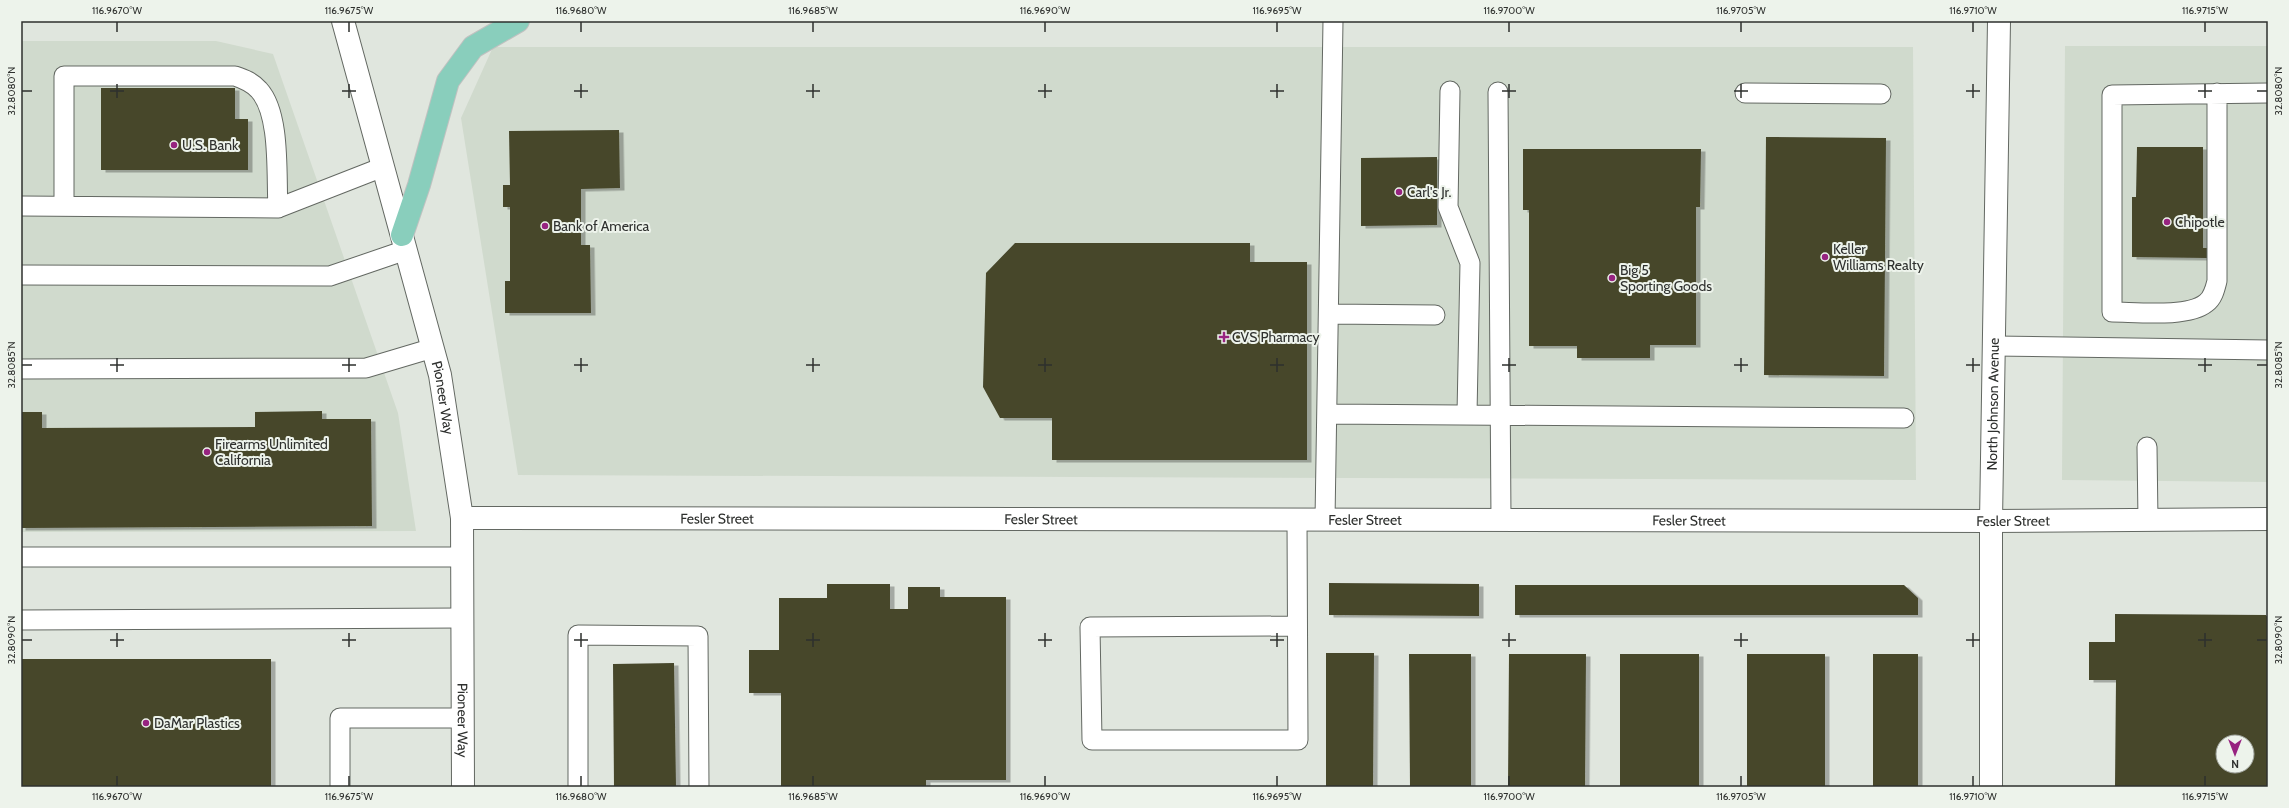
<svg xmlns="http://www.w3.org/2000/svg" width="2289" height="808" viewBox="0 0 2289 808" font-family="Cabin,sans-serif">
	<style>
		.built { fill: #d0dacd }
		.building { fill: #46462b; fill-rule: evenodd; filter: url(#shadow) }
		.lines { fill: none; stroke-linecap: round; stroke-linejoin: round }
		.lane-casing { stroke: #636862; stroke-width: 21 }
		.street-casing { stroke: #636862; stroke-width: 24 }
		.secondary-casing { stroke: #636862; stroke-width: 24 }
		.primary-casing { stroke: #c0c1c0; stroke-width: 24 }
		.lane { stroke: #fff; stroke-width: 19 }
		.street { stroke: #fff; stroke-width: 22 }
		.secondary { stroke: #fff; stroke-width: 22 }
		.primary { stroke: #89cebc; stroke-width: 22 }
		.ticks { fill: none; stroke: #2e302e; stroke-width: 1.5 }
		.poi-dot { fill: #972380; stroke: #edf3eb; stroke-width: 1.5 }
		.labels { text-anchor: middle; stroke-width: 4; stroke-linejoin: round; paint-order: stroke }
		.poi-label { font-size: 14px; fill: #2e302e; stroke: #edf3eb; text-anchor: start }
		.street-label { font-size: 14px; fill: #2e302e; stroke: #edf3eb }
		.neatline { fill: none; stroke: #2e302e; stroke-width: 1.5 }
		.ticks-label { font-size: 10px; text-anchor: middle; fill: #2e302e }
	</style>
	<defs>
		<filter id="shadow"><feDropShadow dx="4.5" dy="2.5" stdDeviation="0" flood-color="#0004"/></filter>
	</defs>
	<rect width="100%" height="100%" fill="#e0e6de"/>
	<!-- built -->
	<path class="built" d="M21,41H216L273,54L398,413L416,531L21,532Z
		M2065,46H2268V482L2062,480Z
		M493,47H1913L1916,480L518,475L461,118Z"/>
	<!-- building -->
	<path class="building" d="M101,88H235V119H248V170H101Z
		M619,130L620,188L581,189V245H590L591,313H505V281H510V207H503V185H510L509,131Z
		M1766,137L1886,138L1884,376L1764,375Z
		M2137,147H2203V248H2207V258L2132,257V197H2136Z
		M1523,149H1701L1700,207H1696V345H1650V358H1577V346H1529V210H1523Z
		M1437,157V225L1361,226V158Z
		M1015,243H1250V262H1307V460H1052V418H1000L983,387L986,273Z
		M322,411V419H371L372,526L21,528V412H42V428L255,427V412Z
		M1329,583L1479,584V616L1329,615Z
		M827,584H890V609H908V587H940V597H1006V780H926V787H781V693H749V650H779V598H827Z
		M1515,585H1904L1918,598V615H1515Z
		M2115,614L2266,615L2268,618L2267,787H2115L2116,680H2089V642H2115ZM2223,742H2247V766H2223Z
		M1326,653H1374L1373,787H1326Z
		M1409,654H1471V787H1410Z
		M1509,654H1586L1585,787H1508Z
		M1620,654H1699V787H1620Z
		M1747,654H1825V787H1747Z
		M1873,654H1918V787H1873Z
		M21,659H271V787H21Z
		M674,663L676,787H614L613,664Z"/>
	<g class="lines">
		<!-- lane casing -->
		<g class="lane-casing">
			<path id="lane" d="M1450,91L1448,207L1470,263L1467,414
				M1498,92L1501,520
				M1745,93L1881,94
				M2217,93V281C2215,289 2213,298 2206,303C2188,318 2135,312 2112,312V95L2268,93
				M21,206L278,208L383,167
				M64,206V76H235C244,79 252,82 259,90C281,114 276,176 278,208
				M21,275L330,276L406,250
				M1329,314L1435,315
				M1994,346L2268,350
				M21,369L366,368L433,348
				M1327,414L1904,418
				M2147,447L2148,520
				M1297,520L1298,740H1092L1090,627L1297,626
				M1325,520L1333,21
				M21,557H462
				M21,620L462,618
				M340,787V718H463
				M578,787V635L698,636L699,787"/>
		</g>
		<!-- street casing -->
		<g class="street-casing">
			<g id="street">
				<path id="s1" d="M462,518L1991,521L2268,519"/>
			</g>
		</g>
		<!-- secondary casing -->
		<g class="secondary-casing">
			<g id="secondary">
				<path id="s2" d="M343,21L440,375L462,518L463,787"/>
				<path id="s3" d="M1991,787V521L1999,21"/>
			</g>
		</g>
		<!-- primary casing -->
		<g class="primary-casing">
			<path id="primary" d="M402,235L419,185L448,81L473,47L518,21"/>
		</g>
		<!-- lane -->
		<use href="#lane" class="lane"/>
		<!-- street -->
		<use href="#street" class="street"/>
		<!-- secondary -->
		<use href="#secondary" class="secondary"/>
		<!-- primary -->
		<use href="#primary" class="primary"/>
	</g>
	<!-- ticks -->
	<path class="ticks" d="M117,22V32M349,22V32M581,22V32M813,22V32M1045,22V32M1277,22V32M1509,22V32M1741,22V32M1973,22V32M2205,22V32M117,84V98M349,84V98M581,84V98M813,84V98M1045,84V98M1277,84V98M1509,84V98M1741,84V98M1973,84V98M2205,84V98M22,91H32M110,91H124M342,91H356M574,91H588M806,91H820M1038,91H1052M1270,91H1284M1502,91H1516M1734,91H1748M1966,91H1980M2198,91H2212M2257,91H2267M117,358V372M349,358V372M581,358V372M813,358V372M1045,358V372M1277,358V372M1509,358V372M1741,358V372M1973,358V372M2205,358V372M22,365H32M110,365H124M342,365H356M574,365H588M806,365H820M1038,365H1052M1270,365H1284M1502,365H1516M1734,365H1748M1966,365H1980M2198,365H2212M2257,365H2267M117,633V647M349,633V647M581,633V647M813,633V647M1045,633V647M1277,633V647M1509,633V647M1741,633V647M1973,633V647M2205,633V647M22,640H32M110,640H124M342,640H356M574,640H588M806,640H820M1038,640H1052M1270,640H1284M1502,640H1516M1734,640H1748M1966,640H1980M2198,640H2212M2257,640H2267M117,776V786M349,776V786M581,776V786M813,776V786M1045,776V786M1277,776V786M1509,776V786M1741,776V786M1973,776V786M2205,776V786"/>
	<!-- markers -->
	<g class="poi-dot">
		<circle cx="174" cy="145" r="4"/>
		<circle cx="1399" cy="192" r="4"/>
		<circle cx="2167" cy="222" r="4"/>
		<circle cx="545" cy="226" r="4"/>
		<circle cx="1825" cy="257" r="4"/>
		<circle cx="1612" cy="278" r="4"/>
		<path d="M1222 331h4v4h4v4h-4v4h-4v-4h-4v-4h4z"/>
		<circle cx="207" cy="452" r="4"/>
		<circle cx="146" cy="723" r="4"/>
	</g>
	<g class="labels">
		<!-- poi labels -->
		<g class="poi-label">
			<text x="182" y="150">U.S. Bank</text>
			<text x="1407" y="197">Carl's Jr.</text>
			<text x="2175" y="227">Chipotle</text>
			<text x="553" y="231">Bank of America</text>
			<text x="1833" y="254">Keller<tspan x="1833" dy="16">Williams Realty</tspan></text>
			<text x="1620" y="275">Big 5<tspan x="1620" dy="16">Sporting Goods</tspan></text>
			<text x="1232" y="342">CVS Pharmacy</text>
			<text x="215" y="449">Firearms Unlimited<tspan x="215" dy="16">California</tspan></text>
			<text x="154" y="728">DaMar Plastics</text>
		</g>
		<!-- street labels -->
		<g class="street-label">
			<text dy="5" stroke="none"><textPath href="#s2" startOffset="390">Pioneer Way</textPath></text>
			<text dy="5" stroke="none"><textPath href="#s3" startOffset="383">North Johnson Avenue</textPath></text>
			<text dy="5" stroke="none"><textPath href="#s1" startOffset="255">Fesler Street</textPath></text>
			<text dy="5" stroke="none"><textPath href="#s1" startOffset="579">Fesler Street</textPath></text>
			<text dy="5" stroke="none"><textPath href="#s1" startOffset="903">Fesler Street</textPath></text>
			<text dy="5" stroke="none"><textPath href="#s1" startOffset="1227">Fesler Street</textPath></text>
			<text dy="5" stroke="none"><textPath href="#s1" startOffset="1551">Fesler Street</textPath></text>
			<text dy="5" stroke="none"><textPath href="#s2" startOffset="714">Pioneer Way</textPath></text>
		</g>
	</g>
	<!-- border -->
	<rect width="2289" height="808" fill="none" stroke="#edf3eb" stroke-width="44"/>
	<!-- north arrow -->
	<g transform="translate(2235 754) rotate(180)"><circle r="19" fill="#edf3eb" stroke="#a1a59f"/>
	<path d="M0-3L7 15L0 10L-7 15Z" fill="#972380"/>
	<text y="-6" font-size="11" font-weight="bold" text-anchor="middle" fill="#2e302e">N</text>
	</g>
	<rect x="22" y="22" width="2245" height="764" class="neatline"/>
	<g class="ticks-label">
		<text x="117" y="14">116.9670°W</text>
		<text x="349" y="14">116.9675°W</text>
		<text x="581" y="14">116.9680°W</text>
		<text x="813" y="14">116.9685°W</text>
		<text x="1045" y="14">116.9690°W</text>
		<text x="1277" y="14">116.9695°W</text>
		<text x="1509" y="14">116.9700°W</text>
		<text x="1741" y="14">116.9705°W</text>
		<text x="1973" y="14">116.9710°W</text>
		<text x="2205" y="14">116.9715°W</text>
		<text transform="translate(2278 91) rotate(-90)" y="4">32.8080°N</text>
		<text transform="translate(11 91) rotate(-90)" y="4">32.8080°N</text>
		<text transform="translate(2278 365) rotate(-90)" y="4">32.8085°N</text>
		<text transform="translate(11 365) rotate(-90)" y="4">32.8085°N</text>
		<text transform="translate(2278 640) rotate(-90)" y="4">32.8090°N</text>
		<text transform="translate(11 640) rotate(-90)" y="4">32.8090°N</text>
		<text x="117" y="800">116.9670°W</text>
		<text x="349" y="800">116.9675°W</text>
		<text x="581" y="800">116.9680°W</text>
		<text x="813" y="800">116.9685°W</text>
		<text x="1045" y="800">116.9690°W</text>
		<text x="1277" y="800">116.9695°W</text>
		<text x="1509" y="800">116.9700°W</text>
		<text x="1741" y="800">116.9705°W</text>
		<text x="1973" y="800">116.9710°W</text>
		<text x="2205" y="800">116.9715°W</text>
	</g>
</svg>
